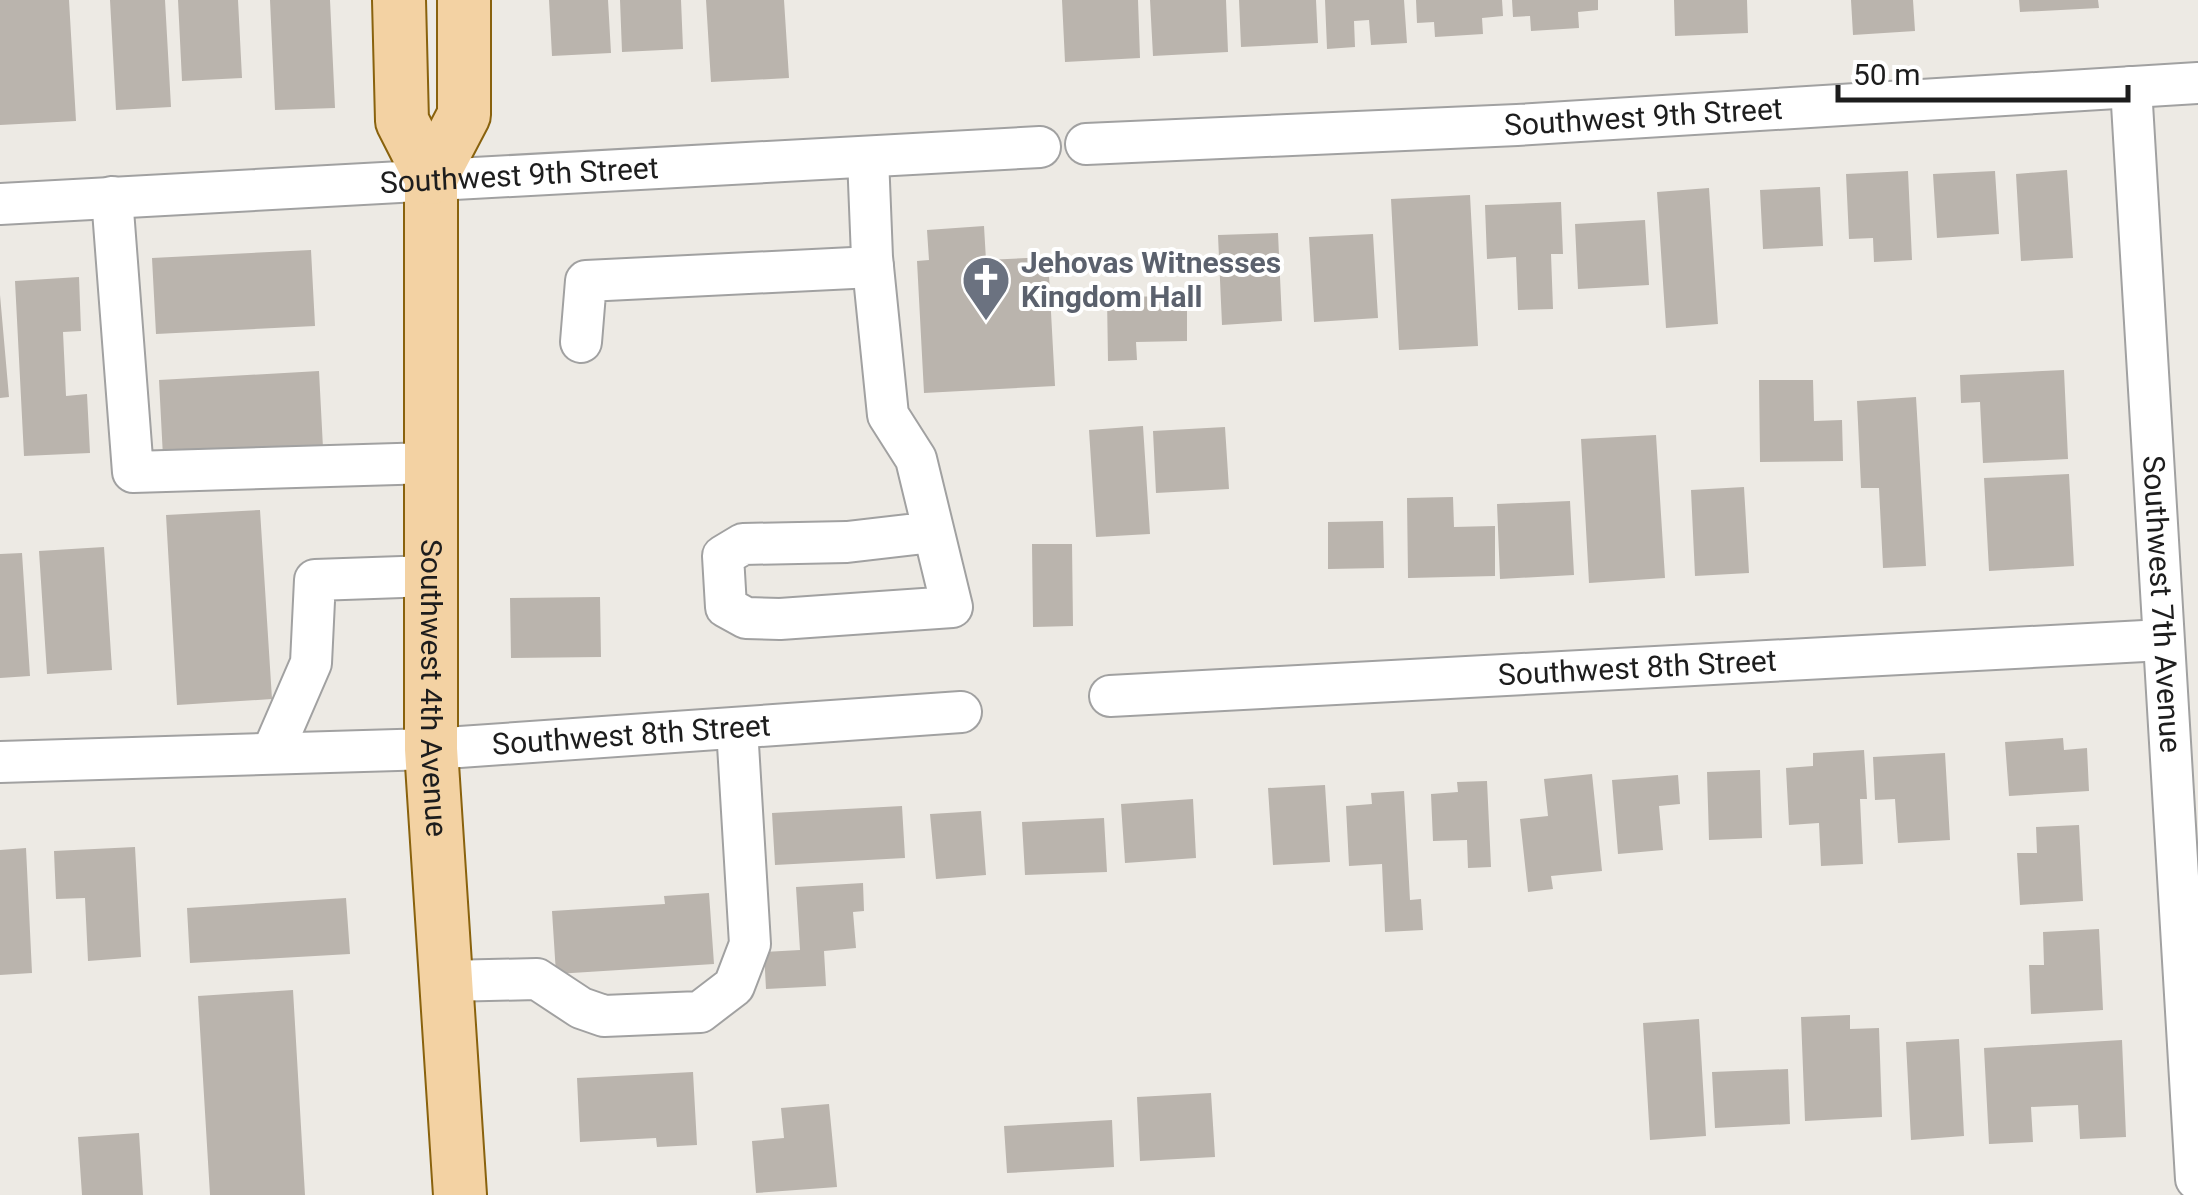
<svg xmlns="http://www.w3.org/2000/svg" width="2198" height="1195" viewBox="0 0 2198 1195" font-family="Roboto,sans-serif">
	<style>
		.building { fill: #bab4ad }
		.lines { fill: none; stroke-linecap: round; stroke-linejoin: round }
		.minor-casing { stroke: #a1a1a1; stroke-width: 44 }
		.major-casing { stroke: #89620d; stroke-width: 56 }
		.minor { stroke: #fff; stroke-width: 40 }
		.major { stroke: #f3d2a3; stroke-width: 52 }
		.labels { text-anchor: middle; stroke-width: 8; stroke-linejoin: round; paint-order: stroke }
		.street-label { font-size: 30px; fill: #1d1d1d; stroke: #fff }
		.worship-label { font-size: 30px; font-weight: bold; fill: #5b616d; stroke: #fff; text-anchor: start }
	</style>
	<rect width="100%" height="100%" fill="#edeae4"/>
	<!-- building -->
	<path class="building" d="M0,0H69L76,121L0,125Z
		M110,0H165L171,107L116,110Z
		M178,0H238L242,78L182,81Z
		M270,0H330L335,108L275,110Z
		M549,0H608L611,53L552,56Z
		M620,0H681L683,49L622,52Z
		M706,0H784L789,78L711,82Z
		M1062,0H1138L1140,58L1065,62Z
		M1150,0H1226L1228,52L1153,56Z
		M1239,0H1316L1318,43L1241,47Z
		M1325,0H1404L1407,43L1371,45L1369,20L1354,21L1355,47L1327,49Z
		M1416,0H1502L1503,16L1482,18L1483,34L1435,37L1434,22L1417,23Z
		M1512,0H1598V10L1578,12L1579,28L1531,31L1530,16L1513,17Z
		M1674,0H1747L1748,33L1675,36Z
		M1851,0H1913L1915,31L1853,35Z
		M2019,0H2098L2099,8L2020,12Z
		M2067,170L2073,258L2021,261L2016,174Z
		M1908,171L1912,260L1874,262L1873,238L1849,239L1846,174Z
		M1995,171L1999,234L1937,238L1933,174Z
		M1820,187L1823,246L1763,249L1760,190Z
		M1709,188L1718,324L1666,328L1657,192Z
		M1470,195L1478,346L1399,350L1391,199Z
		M1561,202L1563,254H1551L1553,309L1518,310L1516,257L1487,259L1485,205Z
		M1645,220L1649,285L1578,289L1575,224Z
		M984,226L986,260L1048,257L1055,386L924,393L917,261L929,260L927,230Z
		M1278,233L1282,321L1222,325L1218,235Z
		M1373,234L1378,318L1314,322L1309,237Z
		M311,250L315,326L156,334L152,258Z
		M79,277L81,331L63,332L66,396L87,394L90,453L24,456L15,281Z
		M0,295L9,397L0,398Z
		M1187,296V341L1136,342L1137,360L1108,361L1107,297Z
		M2064,370L2068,459L1983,463L1980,402L1961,403L1960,375Z
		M319,371L323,448L163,457L159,380Z
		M1759,380H1813L1814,421L1842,420L1843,461L1760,462Z
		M1916,397L1926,566L1883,568L1879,488H1861L1857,401Z
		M1143,426L1150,534L1096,537L1089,430Z
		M1225,427L1229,489L1156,493L1153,431Z
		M1656,435L1665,578L1589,583L1581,439Z
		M2069,474L2074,566L1989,571L1984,478Z
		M1744,487L1749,573L1695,576L1691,490Z
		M1453,497L1454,527L1495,526V576L1408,578L1407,498Z
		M1570,501L1574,575L1500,579L1497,504Z
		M260,510L272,699L177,705L166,515Z
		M1383,521L1384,568L1328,569V522Z
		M1032,544H1072L1073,626L1033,627Z
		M104,547L112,670L47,674L39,551Z
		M22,553L30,676L0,678V554Z
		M600,597L601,657L511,658L510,598Z
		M2063,738L2064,750L2087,748L2089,791L2009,796L2005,742Z
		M1864,750L1867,799H1860L1863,864L1821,866L1819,823L1789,825L1786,768L1813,766V753Z
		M1945,753L1950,840L1898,843L1895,799L1875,800L1873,757Z
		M1760,770L1762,838L1709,840L1707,772Z
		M1592,774L1602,871L1551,876L1553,889L1528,892L1520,819L1548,816L1544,779Z
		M1678,775L1680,804L1659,806L1663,850L1618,854L1612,780Z
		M1487,781L1491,867L1468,868L1467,840L1433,841L1431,794L1458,792L1457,782Z
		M1325,785L1330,862L1273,865L1268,788Z
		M1404,791L1410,900L1421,899L1423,930L1385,932L1382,864L1349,866L1346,806L1372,804L1371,793Z
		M1193,799L1196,858L1125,863L1121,804Z
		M902,806L905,858L775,865L772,813Z
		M981,811L986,875L936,879L930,814Z
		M1104,818L1107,872L1025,875L1022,822Z
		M2079,825L2083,901L2020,905L2017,853H2037L2036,827Z
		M135,847L141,957L88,961L85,898L56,899L54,851Z
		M26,848L32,973L0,975V850Z
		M863,883L864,911L853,912L856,948L824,951L826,986L766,989L764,952L800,950L796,887Z
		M709,893L714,964L556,974L552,911L665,904L664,896Z
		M346,898L350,954L190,963L187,908Z
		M2099,929L2103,1010L2031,1014L2029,965H2044L2043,932Z
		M293,990L305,1195H210L198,996Z
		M1850,1015V1029L1879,1028L1882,1117L1805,1121L1801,1017Z
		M1699,1019L1706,1136L1650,1140L1643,1023Z
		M1959,1039L1964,1136L1911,1140L1906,1042Z
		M2122,1040L2126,1137L2080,1139L2078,1105L2031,1107L2033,1142L1989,1144L1984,1048Z
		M1788,1069L1790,1124L1715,1128L1712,1072Z
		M693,1072L697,1145L657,1147L656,1138L580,1142L577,1078Z
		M1211,1093L1215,1157L1140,1161L1137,1097Z
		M829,1104L837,1187L756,1193L752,1141L784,1138L781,1108Z
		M1112,1120L1114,1167L1007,1173L1004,1126Z
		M139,1133L143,1195H82L78,1137Z"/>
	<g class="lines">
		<!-- minor casing -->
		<g class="minor-casing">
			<g id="minor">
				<path id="s1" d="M2131,87L2196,1179"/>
				<path id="s2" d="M1086,144L1517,125L2198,83"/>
				<path d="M868,157L872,257L888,415L916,459L952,607L780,619L746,618L726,607L723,556L743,544L847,542L933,532"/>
				<path d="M112,197L133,472L431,463"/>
				<path id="s3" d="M0,204L1040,147"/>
				<path d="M581,342L586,281L873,267"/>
				<path id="s4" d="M1110,696L2163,640"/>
				<path d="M272,753L311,663L315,580L431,576"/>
				<path id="s5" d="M0,762L431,749L961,712"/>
				<path d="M446,981L537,979L581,1008L604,1016L700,1012L734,986L750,944L737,728"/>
			</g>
		</g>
		<!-- major casing -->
		<g class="major-casing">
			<g id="major">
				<path id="s6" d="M399,0L402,121L431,178V749L460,1195"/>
				<path d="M431,178L464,115V0"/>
			</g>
		</g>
		<!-- minor -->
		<use href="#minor" class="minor"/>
		<!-- major -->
		<use href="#major" class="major"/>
	</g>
	<!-- icons -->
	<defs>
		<g id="church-pin" transform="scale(2.5)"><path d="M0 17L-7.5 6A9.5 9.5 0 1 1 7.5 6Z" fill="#6b7280" stroke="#fff"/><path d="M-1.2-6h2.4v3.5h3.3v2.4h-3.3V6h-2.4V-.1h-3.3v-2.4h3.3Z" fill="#fff"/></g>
	</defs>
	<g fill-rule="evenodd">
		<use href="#church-pin" x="986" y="280"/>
	</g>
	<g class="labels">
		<!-- street labels -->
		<g class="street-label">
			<text dy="10" stroke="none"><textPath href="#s2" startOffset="558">Southwest 9th Street</textPath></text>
			<text dy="10" stroke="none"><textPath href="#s3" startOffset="520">Southwest 9th Street</textPath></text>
			<text dy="10" stroke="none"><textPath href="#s1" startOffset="518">Southwest 7th Avenue</textPath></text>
			<text dy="10" stroke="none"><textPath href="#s4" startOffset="528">Southwest 8th Street</textPath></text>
			<text dy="10" stroke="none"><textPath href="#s6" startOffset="695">Southwest 4th Avenue</textPath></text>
			<text dy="10" stroke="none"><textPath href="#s5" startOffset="632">Southwest 8th Street</textPath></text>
		</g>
		<!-- worship labels -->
		<g class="worship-label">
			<text x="1021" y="273">Jehovas Witnesses<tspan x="1021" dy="34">Kingdom Hall</tspan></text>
		</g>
	</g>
	<!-- scale -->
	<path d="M1838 85v15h290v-15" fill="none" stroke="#1d1d1d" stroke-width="5"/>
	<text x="1853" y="85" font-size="30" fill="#1d1d1d" stroke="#ffffff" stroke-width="8" paint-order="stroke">50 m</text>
</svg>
